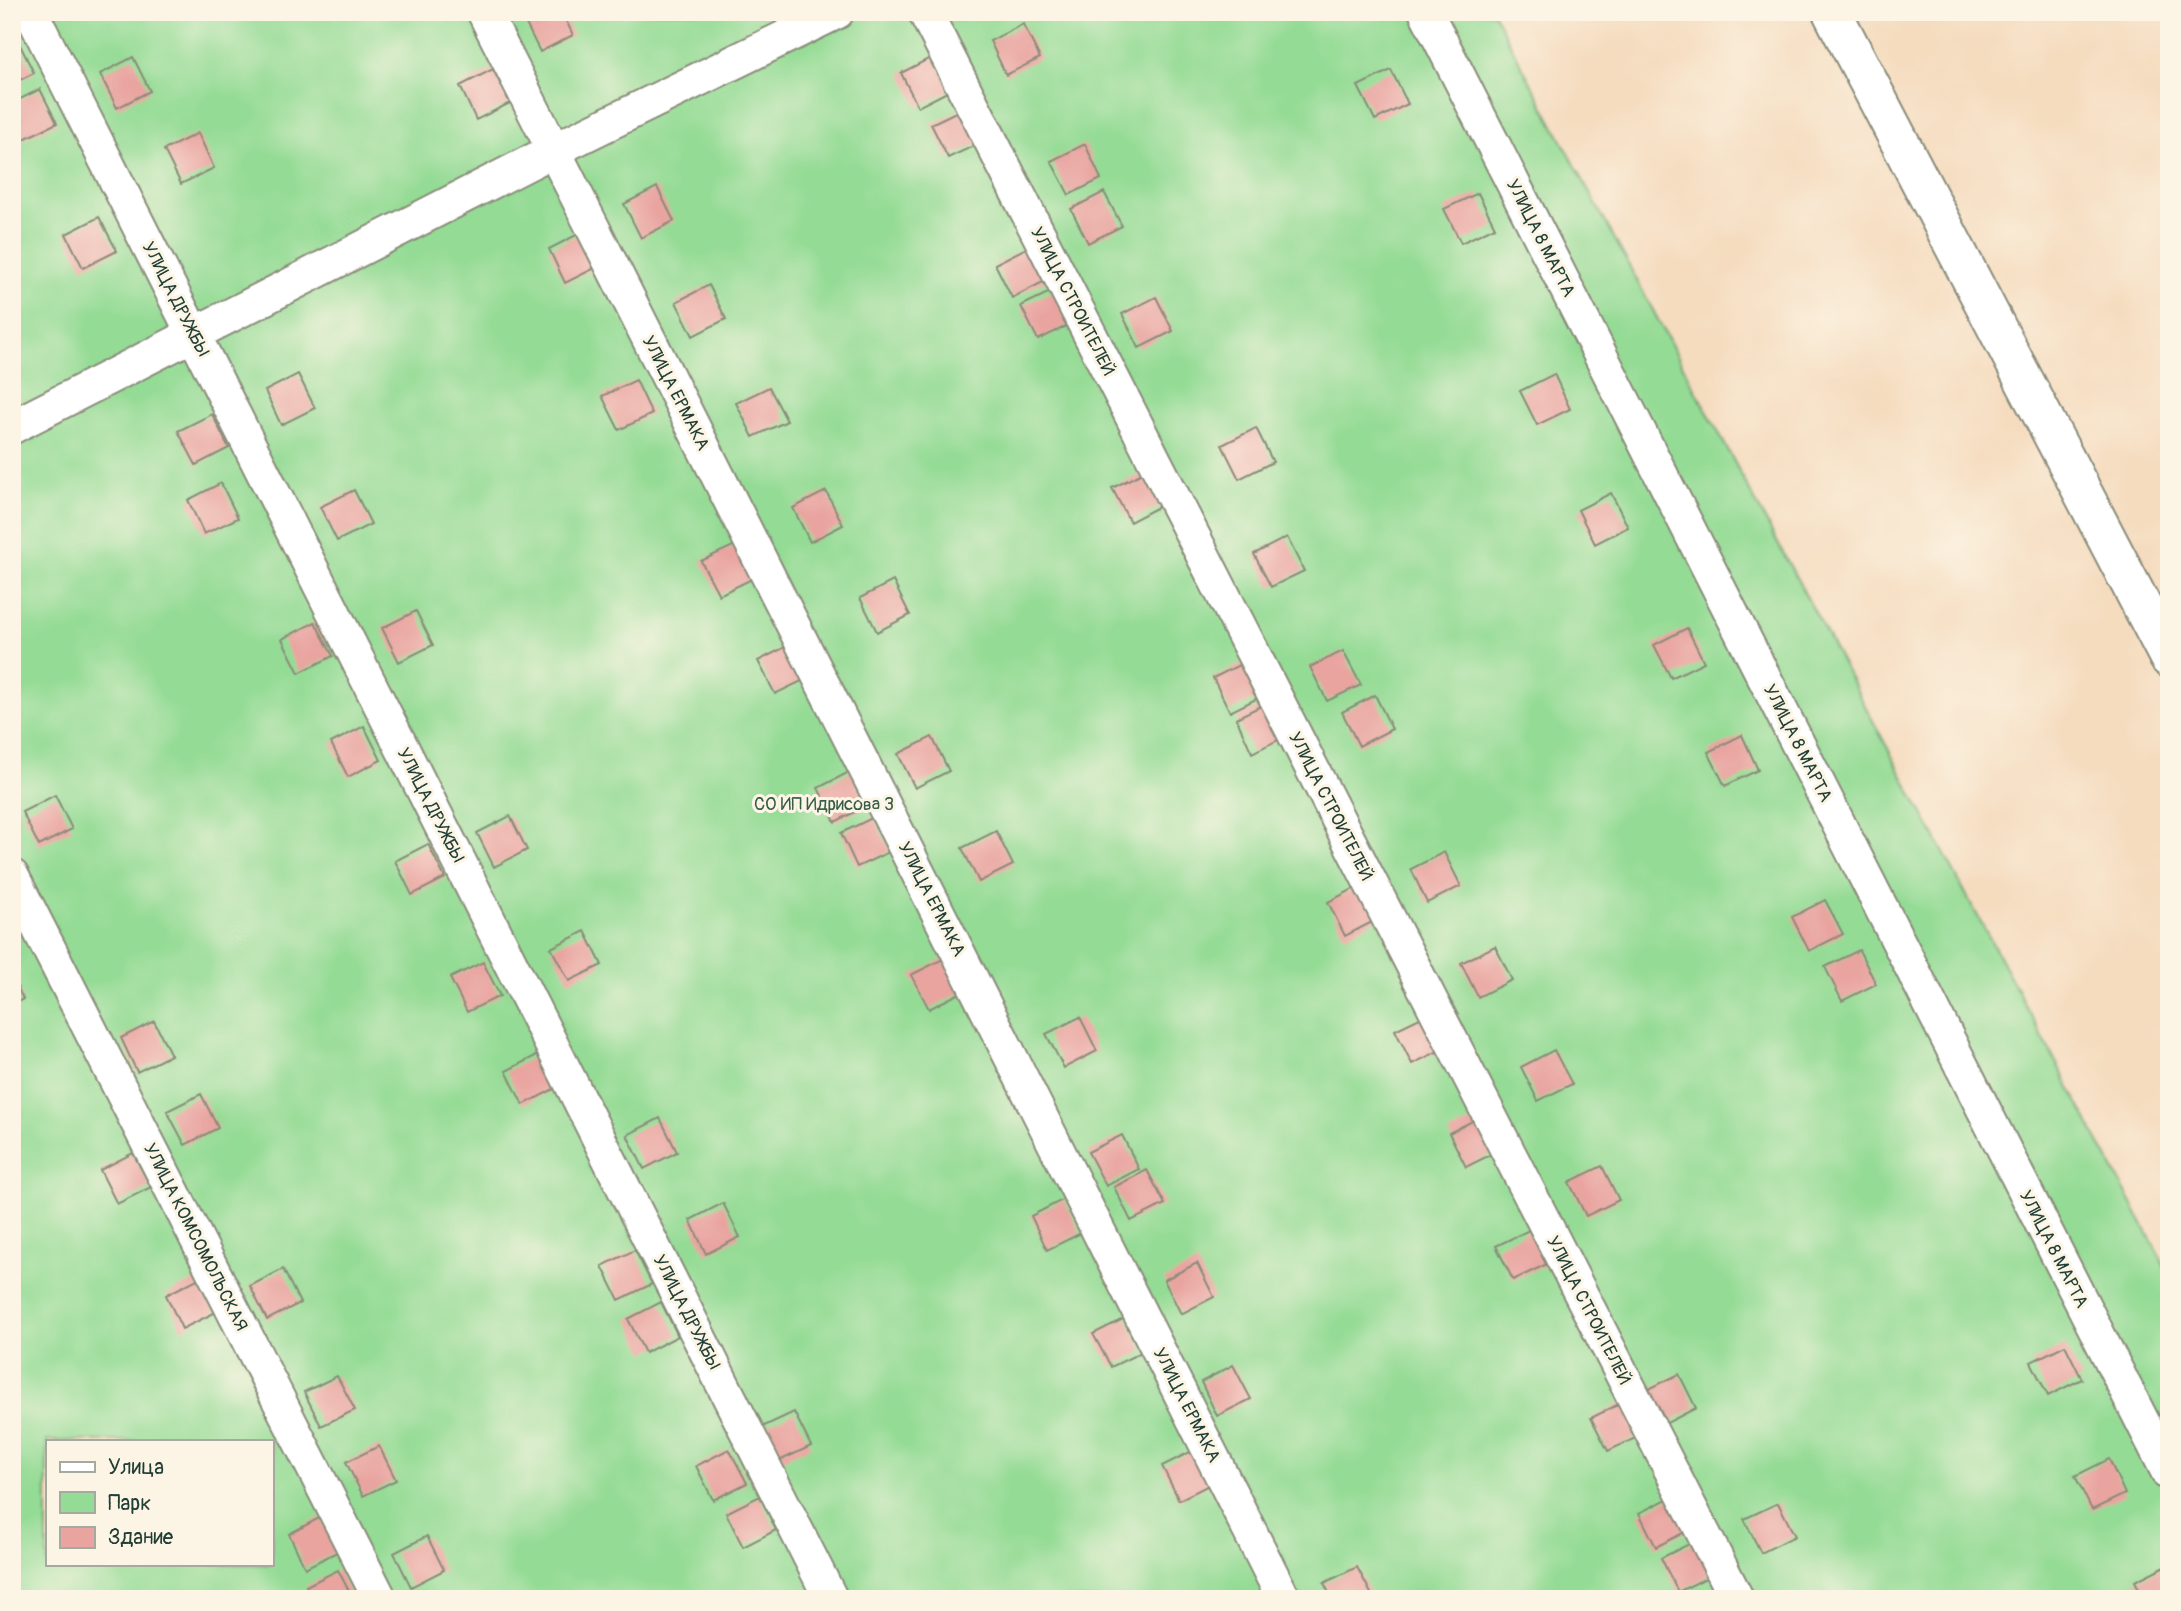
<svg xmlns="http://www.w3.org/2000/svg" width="2181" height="1611" viewBox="0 0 2181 1611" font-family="Pangolin,sans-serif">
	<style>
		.green { fill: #94db95; stroke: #5a8c64; stroke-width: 2; fill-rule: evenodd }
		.building { fill: #e9a4a0 }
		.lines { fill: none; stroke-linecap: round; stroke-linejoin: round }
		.minor-casing { stroke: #8a8c7a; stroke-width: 37 }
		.tertiary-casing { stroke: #8a8c7a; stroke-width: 42 }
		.minor { stroke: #fff; stroke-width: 33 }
		.tertiary { stroke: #fff; stroke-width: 38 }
		.labels { text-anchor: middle; stroke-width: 6; stroke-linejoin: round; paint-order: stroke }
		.street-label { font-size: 18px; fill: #1f3d34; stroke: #fcf5e5 }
		.park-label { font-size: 18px; fill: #365d47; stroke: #fcf5e5 }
	</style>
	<rect width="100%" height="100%" fill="#fcf5e5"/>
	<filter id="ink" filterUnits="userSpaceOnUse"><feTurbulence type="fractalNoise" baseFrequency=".0143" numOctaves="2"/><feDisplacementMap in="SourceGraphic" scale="14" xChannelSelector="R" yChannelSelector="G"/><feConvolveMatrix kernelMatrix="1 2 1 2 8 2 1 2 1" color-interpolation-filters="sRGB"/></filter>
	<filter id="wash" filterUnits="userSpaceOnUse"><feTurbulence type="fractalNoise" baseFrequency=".00686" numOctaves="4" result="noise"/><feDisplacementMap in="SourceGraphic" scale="28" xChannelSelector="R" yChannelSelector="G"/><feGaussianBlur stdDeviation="1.57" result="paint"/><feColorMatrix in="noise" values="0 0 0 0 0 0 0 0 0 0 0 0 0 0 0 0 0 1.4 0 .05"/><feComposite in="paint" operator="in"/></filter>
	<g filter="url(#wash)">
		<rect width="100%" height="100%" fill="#f5dcbf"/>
		<!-- green -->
		<path class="green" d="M12,12H1493L2169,1273V1599H12ZM47,1441H271V1564H47Z"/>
		<g id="blocks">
			<!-- building -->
			<path class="building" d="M534,12H562L573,35L540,52L523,18Z
				M1023,24L1040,58L1006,75L990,41Z
				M17,39L34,73L12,84V41Z
				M934,56L951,90L918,107L901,73Z
				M133,57L150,91L117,108L100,74Z
				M493,69L510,103L476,120L460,86Z
				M1391,70L1408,104L1375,120L1358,86Z
				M40,89L57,123L24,139L12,117V103Z
				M964,108L982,142L948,158L931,124Z
				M198,133L214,168L181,184L164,150Z
				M1085,144L1101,179L1069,195L1051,161Z
				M657,187L674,221L641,238L624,204Z
				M1104,192L1122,226L1088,243L1071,209Z
				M1478,193L1495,227L1461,243L1444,209Z
				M99,217L117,251L83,268L66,234Z
				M582,232L599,266L565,283L549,249Z
				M1028,247L1045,281L1012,298L995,264Z
				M709,285L726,319L693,336L676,302Z
				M1054,290L1071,324L1038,340L1021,306Z
				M1156,297L1173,331L1139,348L1122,314Z
				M298,374L315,408L281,425L265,391Z
				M1554,374L1570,409L1537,425L1520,391Z
				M636,380L652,414L619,430L602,396Z
				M769,387L787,421L753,437L736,403Z
				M212,414L229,448L196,465L178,431Z
				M1256,428L1273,462L1239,479L1222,445Z
				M1146,471L1162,505L1130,522L1112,488Z
				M221,483L238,518L204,534L188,500Z
				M354,490L371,524L337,541L320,507Z
				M826,491L843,525L810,542L793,508Z
				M1611,493L1628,527L1595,544L1578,510Z
				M1287,537L1304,571L1271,587L1254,554Z
				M735,545L752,579L719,595L701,561Z
				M893,581L910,615L877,632L860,598Z
				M416,611L433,645L399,662L382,628Z
				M315,622L333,656L299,673L282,639Z
				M1687,628L1704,662L1671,678L1654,645Z
				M791,644L808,678L775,694L758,661Z
				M1343,651L1361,685L1327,701L1310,667Z
				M1247,661L1264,695L1230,712L1213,678Z
				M1375,695L1392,729L1359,746L1342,712Z
				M1269,702L1286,736L1252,753L1236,718Z
				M364,726L381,760L348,777L331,743Z
				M1742,735L1758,770L1725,786L1708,752Z
				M932,737L949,771L915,788L898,754Z
				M851,771L869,805L835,822L818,788Z
				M55,795L72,829L39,846L22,812Z
				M510,816L527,850L494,867L477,833Z
				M874,817L891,851L857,867L841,833Z
				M996,831L1013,865L979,882L962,848Z
				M428,844L445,878L412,895L395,861Z
				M1444,852L1461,886L1427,903L1411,869Z
				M1361,885L1378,919L1345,936L1328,902Z
				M1825,900L1843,934L1809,951L1792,917Z
				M585,931L602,965L569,981L551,948Z
				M1495,946L1512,980L1478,997L1461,963Z
				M1859,950L1876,984L1842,1001L1825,967Z
				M945,958L962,992L929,1009L911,975Z
				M483,962L500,996L467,1012L450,978Z
				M12,977L23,999L12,1005Z
				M1428,1014L1445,1048L1412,1064L1395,1030Z
				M1080,1017L1097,1051L1064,1068L1046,1034Z
				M154,1021L171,1055L137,1072L121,1038Z
				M1554,1050L1572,1084L1538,1101L1521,1067Z
				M539,1054L556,1088L523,1105L506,1071Z
				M201,1094L218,1128L185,1145L167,1111Z
				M1482,1116L1500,1150L1466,1167L1449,1133Z
				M660,1118L677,1152L644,1169L627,1135Z
				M1122,1135L1139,1169L1106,1186L1088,1152Z
				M133,1153L151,1187L117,1204L100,1170Z
				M1602,1166L1619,1200L1586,1216L1569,1182Z
				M1147,1170L1165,1204L1131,1221L1114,1187Z
				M1064,1199L1081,1233L1047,1250L1031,1216Z
				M723,1203L740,1237L706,1254L690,1220Z
				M1529,1230L1547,1264L1513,1280L1496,1246Z
				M635,1250L652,1284L619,1300L602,1266Z
				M1197,1263L1214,1297L1181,1314L1164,1280Z
				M283,1269L300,1303L267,1320L250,1286Z
				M199,1278L216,1312L182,1329L166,1295Z
				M661,1302L678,1336L645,1353L628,1319Z
				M1127,1317L1144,1351L1111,1367L1093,1334Z
				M2065,1345L2082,1379L2048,1396L2031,1362Z
				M1233,1365L1251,1399L1217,1416L1201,1382Z
				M1679,1374L1696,1408L1663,1425L1645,1391Z
				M337,1376L355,1410L321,1426L304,1392Z
				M1625,1401L1642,1435L1608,1451L1591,1418Z
				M794,1412L811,1446L777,1462L760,1428Z
				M379,1446L396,1480L363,1496L346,1462Z
				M729,1449L747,1483L713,1500L696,1466Z
				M1196,1449L1213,1483L1179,1500L1162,1466Z
				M2109,1459L2125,1494L2092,1510L2075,1476Z
				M760,1496L776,1530L743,1547L726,1513Z
				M1673,1496L1689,1530L1656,1547L1639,1513Z
				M1778,1503L1795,1536L1761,1553L1744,1519Z
				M321,1517L339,1551L305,1568L289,1534Z
				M427,1536L444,1570L411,1587L394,1553Z
				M1695,1541L1712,1575L1678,1592L1661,1558Z
				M2169,1564V1599H2144L2135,1581Z
				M1357,1567L1374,1599H1332L1324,1583Z
				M338,1570L353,1599H312L306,1586Z"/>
		</g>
	</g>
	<g filter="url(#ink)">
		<use href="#blocks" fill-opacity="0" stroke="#8a8c7a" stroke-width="2"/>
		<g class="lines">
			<!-- minor casing -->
			<g class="minor-casing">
				<path id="minor" d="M31,12L831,1599
					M484,12L1284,1599
					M925,12L1737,1599
					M1426,12L2169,1474
					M12,427L554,150L837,12
					M12,876L380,1599"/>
			</g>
			<!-- tertiary casing -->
			<g class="tertiary-casing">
				<path id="tertiary" d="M1832,12L2169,658"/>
			</g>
			<!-- minor -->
			<use href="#minor" class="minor"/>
			<!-- tertiary -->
			<use href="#tertiary" class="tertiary"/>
		</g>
	</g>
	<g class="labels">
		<!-- street labels -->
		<g class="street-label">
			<text transform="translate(1541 238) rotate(63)" y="6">УЛИЦА 8 МАРТА</text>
			<text transform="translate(176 299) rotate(63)" y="6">УЛИЦА ДРУЖБЫ</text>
			<text transform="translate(1073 301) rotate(63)" y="6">УЛИЦА СТРОИТЕЛЕЙ</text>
			<text transform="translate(676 393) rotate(63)" y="6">УЛИЦА ЕРМАКА</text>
			<text transform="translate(1798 743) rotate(63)" y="6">УЛИЦА 8 МАРТА</text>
			<text transform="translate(431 805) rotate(63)" y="6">УЛИЦА ДРУЖБЫ</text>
			<text transform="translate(1331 806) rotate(63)" y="6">УЛИЦА СТРОИТЕЛЕЙ</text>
			<text transform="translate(932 899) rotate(63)" y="6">УЛИЦА ЕРМАКА</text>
			<text transform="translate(196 1237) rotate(63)" y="6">УЛИЦА КОМСОМОЛЬСКАЯ</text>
			<text transform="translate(2054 1249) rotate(63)" y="6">УЛИЦА 8 МАРТА</text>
			<text transform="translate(1589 1310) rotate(63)" y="6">УЛИЦА СТРОИТЕЛЕЙ</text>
			<text transform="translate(687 1312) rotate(63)" y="6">УЛИЦА ДРУЖБЫ</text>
			<text transform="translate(1187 1405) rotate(63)" y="6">УЛИЦА ЕРМАКА</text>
		</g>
		<!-- park labels -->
		<g class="park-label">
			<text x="824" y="810">СО ИП Идрисова 3</text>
		</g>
	</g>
	<!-- margin -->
	<rect width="2181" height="1611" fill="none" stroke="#fcf5e5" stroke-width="42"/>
	<!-- legend -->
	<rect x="46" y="1440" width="228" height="126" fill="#fcf5e5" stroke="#a4ab9e" stroke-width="2"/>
	<rect x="60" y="1462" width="35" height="10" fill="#ffffff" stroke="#a4ab9e" stroke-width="2"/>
	<text x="108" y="1474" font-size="21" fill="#1f3d34">Улица</text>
	<rect x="60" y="1492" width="35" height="21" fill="#94db95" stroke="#a4ab9e" stroke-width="2"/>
	<text x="108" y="1510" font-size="21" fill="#1f3d34">Парк</text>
	<rect x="60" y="1527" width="35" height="21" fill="#e9a4a0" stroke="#a4ab9e" stroke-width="2"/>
	<text x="108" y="1544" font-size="21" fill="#1f3d34">Здание</text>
</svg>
